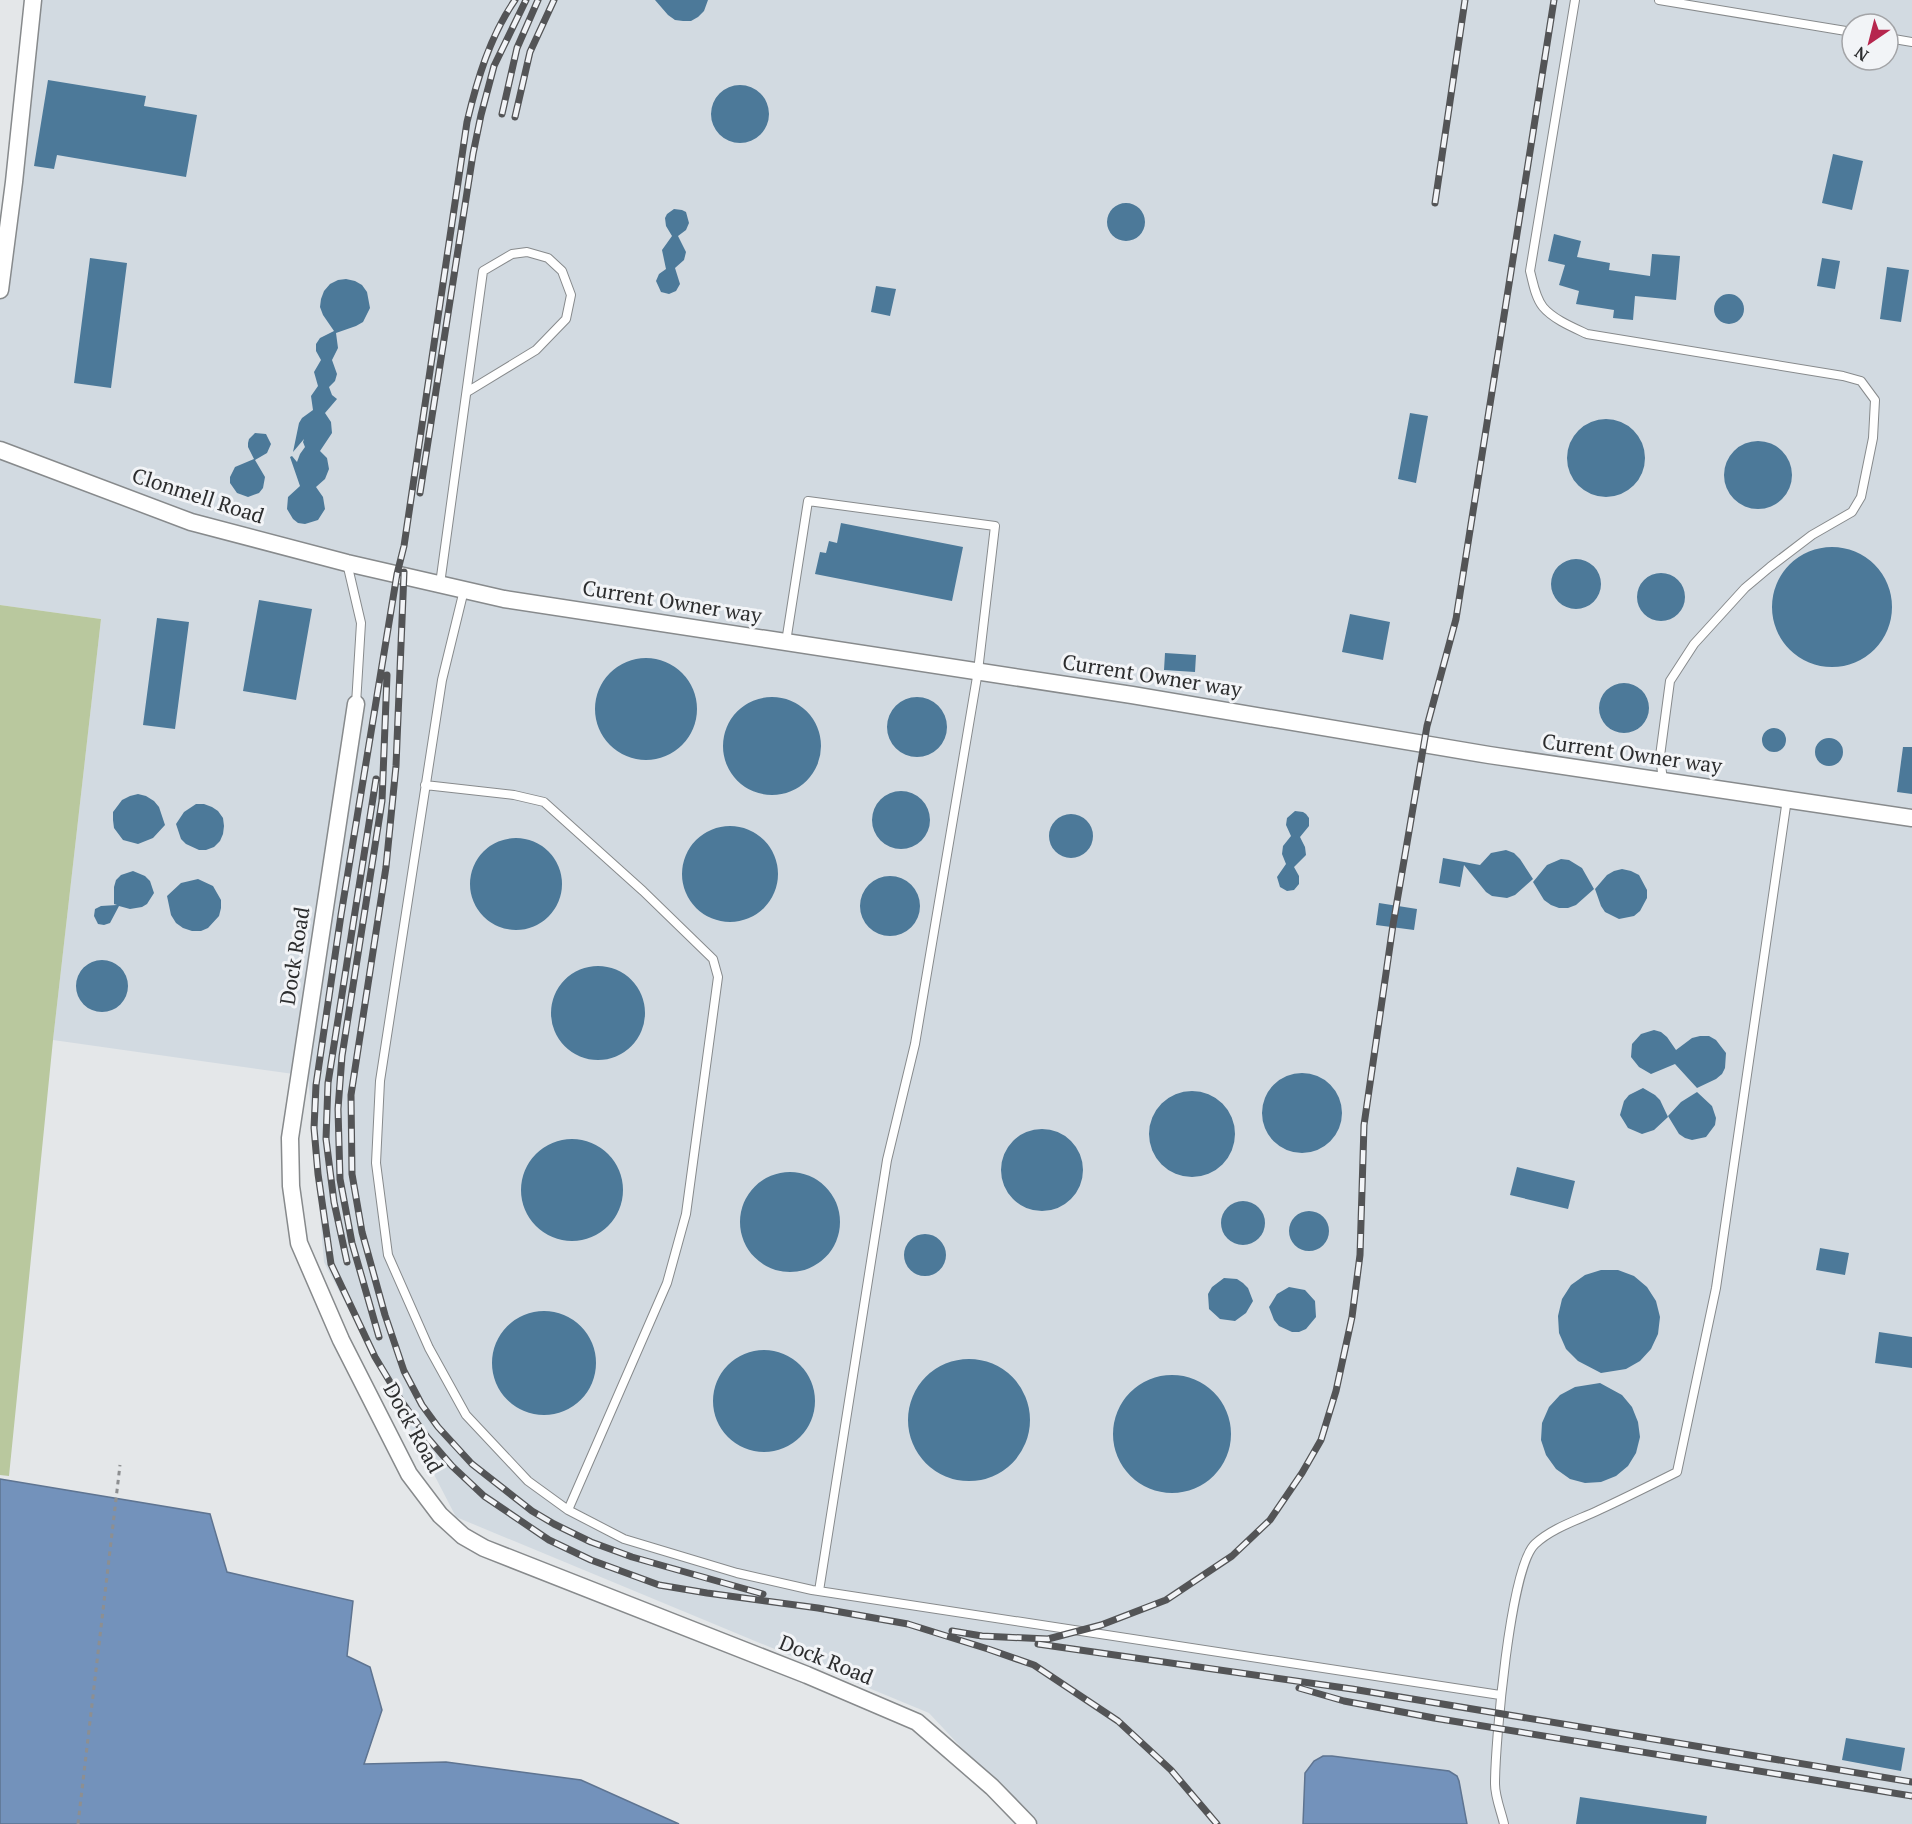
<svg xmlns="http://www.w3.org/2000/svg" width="1912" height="1824" viewBox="0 0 1912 1824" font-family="'PT Serif',serif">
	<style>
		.built { fill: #d2dae1; fill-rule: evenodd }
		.green { fill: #b9c89e }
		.water { fill: #7392bb; stroke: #5e7491; stroke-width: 1.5 }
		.building { fill: #4c7999 }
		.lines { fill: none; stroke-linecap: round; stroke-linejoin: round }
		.lane-casing { stroke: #878a8c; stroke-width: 10 }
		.street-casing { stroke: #878a8c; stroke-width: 19 }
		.path { stroke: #8d8f91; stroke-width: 3; stroke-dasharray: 4.5 4.5; stroke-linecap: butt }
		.lane { stroke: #fff; stroke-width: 8 }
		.street { stroke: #fff; stroke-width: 16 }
		.rail-casing { stroke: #535456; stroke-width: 7 }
		.rail { stroke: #f2f4f7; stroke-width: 4.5; stroke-dasharray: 14; stroke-linecap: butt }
		.labels { text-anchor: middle; stroke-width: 6; stroke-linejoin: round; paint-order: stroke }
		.street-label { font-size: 21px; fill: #2c2d2e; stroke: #f2f4f7 }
	</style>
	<rect width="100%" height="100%" fill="#e4e7e9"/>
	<!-- built -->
	<path class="built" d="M29,0H1912V1824H1033L929,1713L456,1517L324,1262L308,1076L53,1040L101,619L0,605V264ZM1852,24H1888V60H1852Z"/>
	<!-- green -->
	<path class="green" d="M0,605L101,619L53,1040L9,1476L0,1475Z"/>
	<!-- water -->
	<path class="water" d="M0,1479L210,1514L227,1572L353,1601L347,1656L370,1667L382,1710L364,1764L446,1762L581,1780L679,1824H0Z
		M1323,1756H1332L1449,1771L1457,1776L1459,1781L1467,1824H1303L1305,1773L1314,1761Z"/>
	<!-- building -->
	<path class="building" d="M655,0H708L704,11L698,17L691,21H683L675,20L668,15Z
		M48,80L146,96L144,106L197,115L186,177L57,155L54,169L34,166Z
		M711 114a29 29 0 1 1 58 0a29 29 0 1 1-58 0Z
		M1833,154L1863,161L1852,210L1822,203Z
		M1107 222a19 19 0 1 1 38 0a19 19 0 1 1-38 0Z
		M674,209L682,210L686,212L689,223L686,230L678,236L686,252L684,260L675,268L680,284L676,291L669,294L661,292L656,281L659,274L666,269L662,250L672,236L666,226L665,218L667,214Z
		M1554,234L1581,241L1577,257L1610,263L1609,270L1650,276L1652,254L1680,256L1676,300L1635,296L1633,320L1613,318L1614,310L1576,304L1579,291L1559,285L1565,265L1548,261Z
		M90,258L127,263L111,388L74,383Z
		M1822,258L1840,261L1835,289L1817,286Z
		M1887,267L1909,270L1901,322L1880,319Z
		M346,279L355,281L362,285L367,292L370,308L363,322L356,326L336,333L338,348L332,360L337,374L335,381L329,387L332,395L337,399L325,413L331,422L332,433L320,451L327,458L329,469L325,479L316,487L323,497L325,509L318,520L305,524L298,523L293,519L287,509L288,497L300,486L290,457L292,456L297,462L300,454L305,447L303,442L304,439L293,452L299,423L302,418L313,410L311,396L318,386L314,372L321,360L316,351V344L320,338L334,331L323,315L320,307L321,299L324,291L330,284L338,280Z
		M876,286L896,289L890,316L871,312Z
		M1714 309a15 15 0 1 1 30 0a15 15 0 1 1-30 0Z
		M1410,413L1428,416L1416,483L1398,479Z
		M1567 458a39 39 0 1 1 78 0a39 39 0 1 1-78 0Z
		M255,433L266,434L271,444L267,453L255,460L265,477L263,488L259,493L248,497L237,493L230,483V477L235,467L254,459L248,447V443L249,439Z
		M1724 475a34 34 0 1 1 68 0a34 34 0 1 1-68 0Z
		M841,523L963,547L952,601L815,574L820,552L826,553L829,541L837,543Z
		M1772 607a60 60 0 1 1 120 0a60 60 0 1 1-120 0Z
		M1551 584a25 25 0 1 1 50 0a25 25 0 1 1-50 0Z
		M1637 597a24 24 0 1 1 48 0a24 24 0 1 1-48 0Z
		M259,600L312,609L296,700L243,691Z
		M1350,614L1390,622L1383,660L1342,652Z
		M157,618L189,622L175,729L143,725Z
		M1165,653L1196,655L1195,672L1164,670Z
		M595 709a51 51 0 1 1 102 0a51 51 0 1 1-102 0Z
		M1599 708a25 25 0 1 1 50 0a25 25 0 1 1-50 0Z
		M887 727a30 30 0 1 1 60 0a30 30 0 1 1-60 0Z
		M723 746a49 49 0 1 1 98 0a49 49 0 1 1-98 0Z
		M1762 740a12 12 0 1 1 24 0a12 12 0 1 1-24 0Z
		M1815 752a14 14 0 1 1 28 0a14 14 0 1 1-28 0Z
		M1903,747H1912V794L1897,792Z
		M872 820a29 29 0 1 1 58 0a29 29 0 1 1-58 0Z
		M138,794L146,796L154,801L159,807L165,825L153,838L138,844L123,840L114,828L113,820V812L122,800L130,796Z
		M196,804H204L212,807L218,811L223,818L224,826L223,834L220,841L214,847L206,850H199L186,844L181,839L176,824L184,812Z
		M1295,811L1303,812L1306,814L1309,818V826L1300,837L1305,847L1306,855L1294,867L1299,876V884L1294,890L1287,891L1280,887L1277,877L1286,864L1282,854L1283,846L1291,836L1286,825L1287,818Z
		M1049 836a22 22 0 1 1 44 0a22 22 0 1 1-44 0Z
		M682 874a48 48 0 1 1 96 0a48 48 0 1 1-96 0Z
		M470 884a46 46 0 1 1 92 0a46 46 0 1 1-92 0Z
		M1506,850L1514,853L1520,859L1533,879L1515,895L1507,898L1492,896L1486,892L1464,865L1460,887L1439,883L1443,858L1480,865L1491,853Z
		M1561,859L1569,860L1582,868L1594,889L1576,905L1568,908H1559L1551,905L1544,900L1533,882L1547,865Z
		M1622,869L1631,871L1639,875L1647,890V898L1640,911L1634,916L1619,919L1605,912L1601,906L1595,889L1607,875L1614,871Z
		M133,871L145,876L150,881L154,893L147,904L142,907L130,909L119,906L110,923L104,925L98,924L94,916L95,909L101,906L117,905L114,904V887L116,880L121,875Z
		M860 906a30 30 0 1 1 60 0a30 30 0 1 1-60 0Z
		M198,879L213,886L221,900V908L219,916L208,928L201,931H192L183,928L176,923L171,915L167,896L181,883Z
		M1379,903L1417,909L1414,930L1376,925Z
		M76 986a26 26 0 1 1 52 0a26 26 0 1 1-52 0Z
		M551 1013a47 47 0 1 1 94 0a47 47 0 1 1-94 0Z
		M1654,1030L1661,1032L1667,1037L1676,1050L1692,1038L1700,1036H1709L1716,1040L1726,1053L1725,1068L1722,1074L1716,1079L1697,1088L1675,1064L1651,1074L1639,1067L1631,1057L1632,1044L1641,1034Z
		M1262 1113a40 40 0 1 1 80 0a40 40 0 1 1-80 0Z
		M1643,1088L1655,1095L1660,1100L1668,1117L1654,1130L1642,1134L1628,1128L1620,1115L1624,1101L1629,1095Z
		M1149 1134a43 43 0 1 1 86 0a43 43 0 1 1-86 0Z
		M1697,1092L1712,1106L1716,1118L1715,1125L1706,1137L1692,1140L1685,1138L1679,1134L1668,1116L1681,1102Z
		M1001 1170a41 41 0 1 1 82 0a41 41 0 1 1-82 0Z
		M521 1190a51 51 0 1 1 102 0a51 51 0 1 1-102 0Z
		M1517,1167L1575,1181L1568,1209L1510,1195Z
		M740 1222a50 50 0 1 1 100 0a50 50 0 1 1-100 0Z
		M1221 1223a22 22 0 1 1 44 0a22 22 0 1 1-44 0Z
		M1289 1231a20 20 0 1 1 40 0a20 20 0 1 1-40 0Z
		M904 1255a21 21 0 1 1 42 0a21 21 0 1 1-42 0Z
		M1820,1248L1849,1253L1845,1275L1816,1270Z
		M1601,1270H1618L1634,1276L1647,1287L1656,1301L1660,1317L1658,1334L1651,1349L1640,1361L1626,1369L1601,1373L1578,1361L1566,1349L1559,1333L1558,1316L1562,1299L1571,1285L1585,1275Z
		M1224,1278L1237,1279L1243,1283L1248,1288L1253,1301L1246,1313L1235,1321L1220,1319L1209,1309L1208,1294L1212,1287Z
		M1289,1287L1305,1290L1315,1301L1316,1317L1306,1329L1299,1332H1292L1279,1326L1274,1320L1269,1307L1277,1294Z
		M492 1363a52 52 0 1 1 104 0a52 52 0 1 1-104 0Z
		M1879,1332L1912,1337V1368L1875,1363Z
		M713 1401a51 51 0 1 1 102 0a51 51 0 1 1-102 0Z
		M908 1420a61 61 0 1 1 122 0a61 61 0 1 1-122 0Z
		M1113 1434a59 59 0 1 1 118 0a59 59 0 1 1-118 0Z
		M1600,1383L1622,1395L1632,1407L1638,1422L1640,1437L1636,1453L1628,1466L1616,1476L1601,1482L1585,1483L1570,1479L1556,1469L1546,1455L1541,1440L1542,1423L1549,1407L1560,1395L1575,1387Z
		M1846,1738L1905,1748L1901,1771L1842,1760Z
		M1580,1797L1707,1816L1706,1824H1576Z"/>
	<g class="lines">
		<!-- lane casing -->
		<g class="lane-casing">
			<path id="lane" d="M1575,0L1530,271C1533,282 1535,297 1543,307C1553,319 1572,327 1587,334L1843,376L1861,381L1875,400L1873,438L1861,497L1852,512L1812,535L1770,567L1745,588L1694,644L1670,681L1660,756L1663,781
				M1659,0L1852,32
				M1888,38L1912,42
				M347,563L361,623L356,704
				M440,584L483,271L512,254L527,252L548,258L562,271L571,295L566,319L536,350L467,392
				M464,590L442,680L380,1081L376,1163L388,1255L429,1348L466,1415L528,1481L568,1510L624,1539L737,1573L812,1590L1500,1695
				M786,642L808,501L995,526L978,671L915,1044L887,1160L819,1591
				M425,785L514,795L544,802L643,891L713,959L718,977L686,1214L667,1283L568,1510
				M1504,1824C1501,1811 1495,1797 1495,1784C1495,1745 1510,1567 1535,1544C1552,1528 1578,1520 1599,1510C1625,1498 1651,1485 1677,1472L1716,1288L1787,799"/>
		</g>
		<!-- street casing -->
		<g class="street-casing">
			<path id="street" d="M0,290L14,182L33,0
				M0,450L191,522L347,563L504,599L1132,695L1489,755L1912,818
				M356,704L290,1138L291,1186L299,1243L341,1340L409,1474L440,1515L463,1536L484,1548L807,1675L917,1722L992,1787L1028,1824"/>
		</g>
		<!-- path -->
		<path class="path" d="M78,1824L120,1465"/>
		<!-- lane -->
		<use href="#lane" class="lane"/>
		<!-- street -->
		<use href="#street" class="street"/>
		<!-- rail casing -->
		<g class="rail-casing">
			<path id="rail" d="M515,0C490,36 477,80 467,122L404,546L397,574L341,915L316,1085L314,1128L318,1174L331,1264L375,1357L402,1402L427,1437L452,1466L484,1496L549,1540L591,1560L659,1585L707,1593L818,1608L908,1624L988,1649L1034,1665L1118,1721L1171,1770L1217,1824
				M502,114L517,48L538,0
				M515,117L530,52L554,0
				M1435,203L1465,0
				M420,493L473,154L481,115L494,66L526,0
				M404,572L396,766L386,867L351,1095L352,1174L362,1232L385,1315L404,1371L422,1405L438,1427L472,1464L532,1511L554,1524L591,1542L632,1557L763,1594
				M347,1262L334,1202L326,1139L328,1083L376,779
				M379,1337L352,1243L340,1179L338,1109L342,1056L382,801L387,675
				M952,1631L982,1636L1048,1639L1101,1625L1166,1600L1232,1556L1270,1520L1302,1473L1321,1440L1336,1391L1352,1317L1360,1255L1364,1125L1393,925L1427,726L1456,619L1554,0
				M1038,1644L1352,1689L1912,1782
				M1299,1688L1344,1701L1434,1718L1912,1796"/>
		</g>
		<!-- rail -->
		<use href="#rail" class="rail"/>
	</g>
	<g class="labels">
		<!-- street labels -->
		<g class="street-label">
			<text transform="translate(198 496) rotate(18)" y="7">Clonmell Road</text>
			<text transform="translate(672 602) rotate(9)" y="7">Current Owner way</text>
			<text transform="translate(1152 676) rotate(9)" y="7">Current Owner way</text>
			<text transform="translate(1632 754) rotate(8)" y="7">Current Owner way</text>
			<text transform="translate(295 956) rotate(-81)" y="7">Dock Road</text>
			<text transform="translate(413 1428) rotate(61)" y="7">Dock Road</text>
			<text transform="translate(826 1660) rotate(22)" y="7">Dock Road</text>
		</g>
	</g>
	<!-- north arrow -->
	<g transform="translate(1870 42) rotate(215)"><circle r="28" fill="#f2f4f7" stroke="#a3a4a7" stroke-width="1.5"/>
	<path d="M0-4.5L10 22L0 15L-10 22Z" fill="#b6264e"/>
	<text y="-9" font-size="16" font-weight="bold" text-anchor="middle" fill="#2c2d2e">N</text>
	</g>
</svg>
